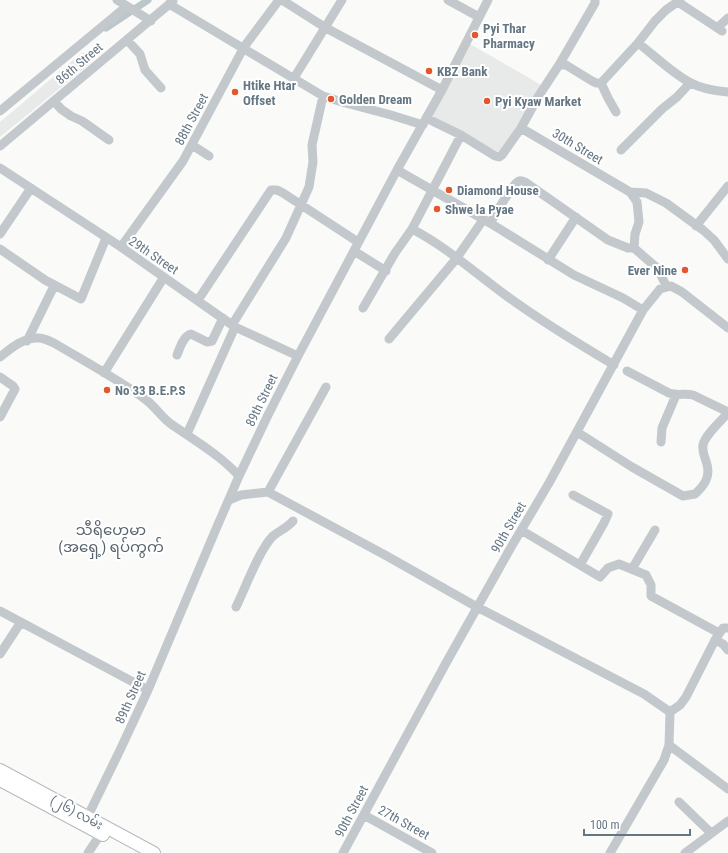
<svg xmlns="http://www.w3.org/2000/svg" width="728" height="853" viewBox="0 0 728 853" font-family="'Roboto Condensed','Noto Sans Myanmar',sans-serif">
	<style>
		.built { fill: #e8e9e9 }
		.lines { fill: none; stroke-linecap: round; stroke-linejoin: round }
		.canal { stroke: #bbc7cb; stroke-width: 7 }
		.major-casing { stroke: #b5babe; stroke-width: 14 }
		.minor { stroke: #c3c8cc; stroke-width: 9 }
		.major { stroke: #fff; stroke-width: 12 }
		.poi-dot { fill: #e4572e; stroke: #fff; stroke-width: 1.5 }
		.labels { text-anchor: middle; stroke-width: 4; stroke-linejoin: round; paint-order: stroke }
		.poi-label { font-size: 13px; font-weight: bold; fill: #657683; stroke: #fff; text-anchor: start }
		.street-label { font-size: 13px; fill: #657683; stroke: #fff }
		.quarter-label { font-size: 15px; fill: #57646e; stroke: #fff }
	</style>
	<rect width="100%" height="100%" fill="#fafaf8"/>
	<!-- built -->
	<path class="built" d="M470,44L543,86L501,156L431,116Z
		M83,52L92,62L0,137V122Z"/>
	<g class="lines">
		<!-- canal -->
		<path class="canal" d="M106,28L148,0"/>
		<!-- major casing -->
		<g class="major-casing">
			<path id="major" d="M0,770L154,853
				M0,780L103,835"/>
		</g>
		<!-- minor -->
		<path class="minor" d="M117,0L151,21
			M282,0L326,28L442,90
			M448,0L479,17
			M678,2L722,31
			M169,4L323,96L342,102L391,115L423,125
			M718,27L728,18
			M127,40L140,54L145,70L161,88
			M638,43C654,55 673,74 691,83C702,89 716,91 728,92
			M559,65L595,3V0
			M294,78L342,0
			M601,83L608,98L616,112
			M54,101L61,109L71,116L82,121L109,140
			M0,111L127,6
			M426,118L461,135L495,156L499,157L502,155L521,128L630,192L637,202L639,222L635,234L634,248L657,268L667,287
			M521,128L538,97L559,65H566L592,81L596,83H601L638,43L655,21L666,10L680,0
			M461,135L412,229C445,246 474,272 504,294C539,320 577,343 614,365
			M192,145L209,156
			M0,146L173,1
			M621,150L662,109L677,97L690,83
			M0,168L121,247L235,327L298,356
			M397,170L490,223L574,275L623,298L643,310
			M630,192L646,193L666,203L703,230L714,240L728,259
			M490,223C495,216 512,184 519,181C521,180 523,181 525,182L608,240L628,248H634
			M696,226L728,186
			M0,234L31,188
			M121,247L183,161L244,47L279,0
			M0,249L45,280L81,299L106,238
			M354,251L386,271
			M548,260L576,217
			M198,300L271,190H277L283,193L358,242
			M363,308L395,253L412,229
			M232,325L286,238L309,187L313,162L312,145L323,96
			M389,339L456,259L483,220
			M27,341L54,286
			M177,355C180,348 183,336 191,334L207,342L212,341L223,318
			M0,357C11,348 24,337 39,338C44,338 49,341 54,343C84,361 116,378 145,399C155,406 161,417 171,424C194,440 220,455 239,476
			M627,371L669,393C677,396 685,393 693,395L728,412
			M104,373L164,277
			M0,377L13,386L15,389L0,417
			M577,432L632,467L683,496L695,494C706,484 711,475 706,461C704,455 702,451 703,445C705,435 721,421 728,413
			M187,434L235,327
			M661,442L662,428L676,395
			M268,492L326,387
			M573,495L608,514L604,523L580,565
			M229,500L241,495L268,492L385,555L477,607L644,694L670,712
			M521,530L600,577L608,568L619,564L646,575L651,585V596L719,633
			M632,569L655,530
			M236,607C245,589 259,550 273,536C279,531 287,528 293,521
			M0,611L148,690
			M715,640L723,644L728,650
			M0,654L21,622
			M669,745L728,789
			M679,802L711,833
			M364,815L432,853
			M85,822L121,748L148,690L216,529L239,476L268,415L298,356L397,170L442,90L488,0
			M88,853L104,829
			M343,853L446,663L510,549L549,483L643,310L660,289L671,286L682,292L728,328
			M610,853L664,760L669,745L670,712L680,705L686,697L715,640L723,628H728
			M685,853L728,821"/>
		<!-- major -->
		<use href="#major" class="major"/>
	</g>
	<!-- markers -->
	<g class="poi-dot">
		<circle cx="475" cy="35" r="4"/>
		<circle cx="429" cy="71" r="4"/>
		<circle cx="235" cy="92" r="4"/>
		<circle cx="331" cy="99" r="4"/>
		<circle cx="487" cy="101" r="4"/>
		<circle cx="449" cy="190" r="4"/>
		<circle cx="437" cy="209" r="4"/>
		<circle cx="685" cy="270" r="4"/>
		<circle cx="107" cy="390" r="4"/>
	</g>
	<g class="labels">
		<!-- poi labels -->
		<g class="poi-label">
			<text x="483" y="33">Pyi Thar<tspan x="483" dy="15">Pharmacy</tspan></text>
			<text x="437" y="76">KBZ Bank</text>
			<text x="243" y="90">Htike Htar<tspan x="243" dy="15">Offset</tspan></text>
			<text x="339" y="104">Golden Dream</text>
			<text x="495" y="106">Pyi Kyaw Market</text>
			<text x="457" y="195">Diamond House</text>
			<text x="445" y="214">Shwe la Pyae</text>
			<text x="677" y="275" text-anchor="end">Ever Nine</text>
			<text x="115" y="395">No 33 B.E.P.S</text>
		</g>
		<!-- street labels -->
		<g class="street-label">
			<text transform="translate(79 63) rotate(-40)" y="5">86th Street</text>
			<text transform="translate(191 119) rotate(-62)" y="5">88th Street</text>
			<text transform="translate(578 146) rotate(31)" y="5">30th Street</text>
			<text transform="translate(154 255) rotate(34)" y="5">29th Street</text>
			<text transform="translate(261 400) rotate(-64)" y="5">89th Street</text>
			<text transform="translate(508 527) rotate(-60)" y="5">90th Street</text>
			<text transform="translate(130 697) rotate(-66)" y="5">89th Street</text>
			<text transform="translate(351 811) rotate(-62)" y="5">90th Street</text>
			<text transform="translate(77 812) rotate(28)" y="5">(၂၆) လမ်း</text>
			<text transform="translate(404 822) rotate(29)" y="5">27th Street</text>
		</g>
		<!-- quarter labels -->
		<g class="quarter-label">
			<text x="111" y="535">သီရိဟေမာ<tspan x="111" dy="17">(အရှေ့) ရပ်ကွက်</tspan></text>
		</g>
	</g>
	<!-- scale -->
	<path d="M584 829v6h106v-6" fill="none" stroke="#657683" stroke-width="2"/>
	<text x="590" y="829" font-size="12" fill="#657683" stroke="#ffffff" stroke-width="3" paint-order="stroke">100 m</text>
</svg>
